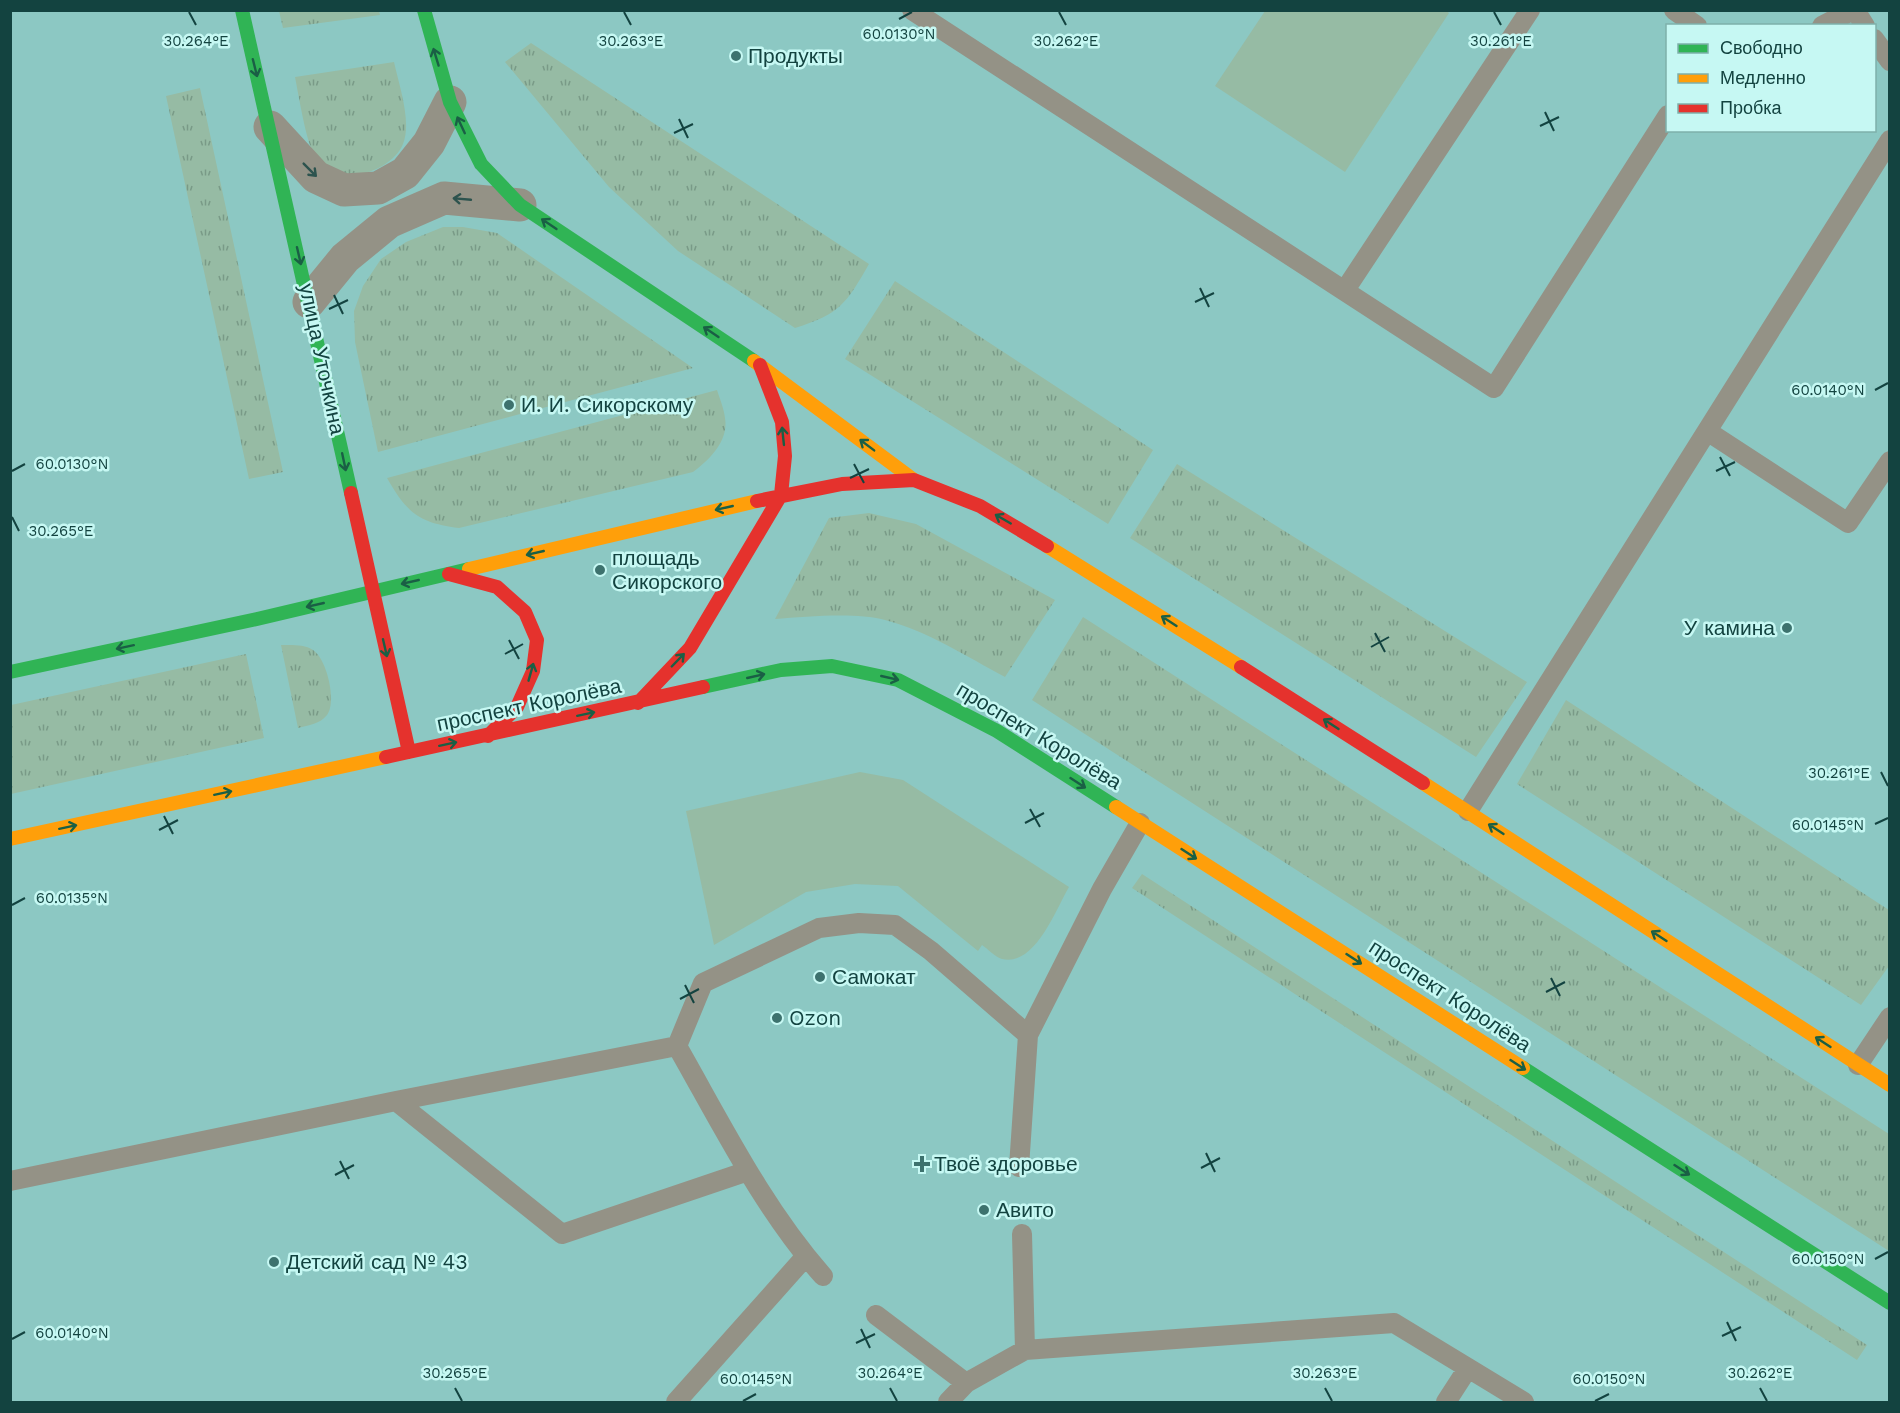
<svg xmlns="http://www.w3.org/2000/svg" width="1900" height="1413" viewBox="0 0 1900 1413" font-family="'Work Sans',sans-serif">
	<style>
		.grass { fill: url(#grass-tufts) }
		.green { fill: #96bba4 }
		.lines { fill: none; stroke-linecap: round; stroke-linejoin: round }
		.lane { stroke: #949286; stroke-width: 20 }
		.street { stroke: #949286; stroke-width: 33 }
		.fast { stroke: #30b455; stroke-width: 14 }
		.slow { stroke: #ff9f0a; stroke-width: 14 }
		.jam { stroke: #e5322d; stroke-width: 14 }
		.oneway { stroke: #1a5f45 }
		.oneway2 { stroke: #2d534e }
		.ticks { fill: none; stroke: #134340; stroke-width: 2 }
		.poi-dot { fill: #3d726e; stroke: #c6f8f3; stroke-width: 2 }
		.labels { text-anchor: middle; stroke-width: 5; stroke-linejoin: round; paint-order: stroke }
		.poi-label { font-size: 21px; fill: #134340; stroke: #c6f8f3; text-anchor: start }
		.street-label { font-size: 21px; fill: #134340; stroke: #c6f8f3 }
		.ticks-label { font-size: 15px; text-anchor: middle; fill: #134340; stroke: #c6f8f3; stroke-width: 5; stroke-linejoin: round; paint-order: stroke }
	</style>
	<defs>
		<pattern id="grass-tufts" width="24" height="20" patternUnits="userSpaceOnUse" patternTransform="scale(1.5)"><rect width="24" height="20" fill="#96bba4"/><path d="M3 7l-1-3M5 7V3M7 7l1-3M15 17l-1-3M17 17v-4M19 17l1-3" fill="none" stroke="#799a87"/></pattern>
	</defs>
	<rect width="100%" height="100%" fill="#8cc8c3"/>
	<!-- grass -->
	<path class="grass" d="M379,11L380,15L283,28L279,11Z
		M531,43L869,264C846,304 840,314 795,328L678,251L609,187L505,62Z
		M394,62C399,85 412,122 403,144C396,163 364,179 345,174C331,171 320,161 312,149C306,140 298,92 295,77Z
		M200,88L283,472L249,479L166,96Z
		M443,227H463L497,233L693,368L378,452L355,342L354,311L363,286L381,259L406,242Z
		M895,281L1153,450L1108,524L845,359Z
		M717,390C720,399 724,409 725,418C729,441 709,460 693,472L459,528C419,523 407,513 387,478Z
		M1177,464L1527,682L1476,757L1130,538Z
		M869,513L916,524L1055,600L1005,677C966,656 927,631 885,620C853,612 808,617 775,619L829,518Z
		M1083,617L1889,1134V1251L1032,700Z
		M281,645C292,645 304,644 313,650C327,659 337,702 327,715C320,724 309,725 298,728Z
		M246,654L264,738L11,794V705Z
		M1566,700L1889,910V966L1861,1005L1517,784Z
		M1142,874L1867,1345L1857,1360L1132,888Z"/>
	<!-- green -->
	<path class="green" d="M1445,10L1449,13L1345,172L1215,86L1265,11Z
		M860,772L903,780L1069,887C1056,909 1035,967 1002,959C995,957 988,949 982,945L978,951L898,886L855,884L806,892L714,945L686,811Z"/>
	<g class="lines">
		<!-- lane -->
		<path class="lane" d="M912,10L1494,388L1668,115
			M1674,10L1697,26
			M1855,10L1865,26
			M1822,26L1853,10
			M1874,39L1890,61
			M1345,290L1530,10
			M1707,431L1848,523L1890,461
			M1468,811L1890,140
			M1858,1065L1890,1017
			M396,1101L562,1234L748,1171
			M1019,1167L1028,1035L1102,889L1140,823
			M10,1181L396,1101L677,1046
			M1022,1234L1025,1350
			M823,1276C763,1208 722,1125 677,1046L703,983L819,928L859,923L895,925L931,951L1028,1035
			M876,1315L966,1383
			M676,1402L806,1256
			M948,1402L966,1383L1025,1350L1394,1323L1524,1402
			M1446,1402L1468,1368"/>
		<!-- street -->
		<path class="street" d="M270,127L316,177L344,190L378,188L405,173L429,143L450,102
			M309,302L345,258L389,222L444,198L520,205"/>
		<!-- fast -->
		<path class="fast" d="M242,10L351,493
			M424,10L450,102L481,164L520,205L754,361
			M10,672L257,619L469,569
			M703,687L781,670L832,666L898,680L997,731L1116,807
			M1523,1068L1890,1303"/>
		<!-- slow -->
		<path class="slow" d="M754,361L914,480
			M1047,546L1241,667
			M469,569L757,501
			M1423,783L1890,1085
			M1116,807L1523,1068
			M10,839L386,757"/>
		<!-- jam -->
		<path class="jam" d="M351,493L409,752
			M757,501L842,484L914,480L980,506L1047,546
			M449,574L497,587L525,612L537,640L533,671L517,707L488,736
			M1241,667L1423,783
			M638,703L690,648L781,495L785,456L782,422L760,365
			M386,757L703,687"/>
	</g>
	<!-- one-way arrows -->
	<defs><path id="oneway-shaft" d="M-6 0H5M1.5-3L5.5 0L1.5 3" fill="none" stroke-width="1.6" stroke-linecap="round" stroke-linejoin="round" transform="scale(1.5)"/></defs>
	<g class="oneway">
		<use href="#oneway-shaft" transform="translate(436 57) rotate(-107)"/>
		<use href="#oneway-shaft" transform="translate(255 68) rotate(76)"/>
		<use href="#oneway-shaft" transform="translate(461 125) rotate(-115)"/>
		<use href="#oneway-shaft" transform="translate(549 224) rotate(-146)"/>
		<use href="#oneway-shaft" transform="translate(299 256) rotate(77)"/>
		<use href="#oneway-shaft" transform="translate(711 332) rotate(-146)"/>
		<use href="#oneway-shaft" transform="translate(783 436) rotate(-96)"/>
		<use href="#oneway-shaft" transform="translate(867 445) rotate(-143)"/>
		<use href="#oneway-shaft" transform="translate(344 462) rotate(78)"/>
		<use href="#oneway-shaft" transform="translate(724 508) rotate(167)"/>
		<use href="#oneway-shaft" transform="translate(1003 519) rotate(-150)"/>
		<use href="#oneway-shaft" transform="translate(535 553) rotate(167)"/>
		<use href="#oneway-shaft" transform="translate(410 582) rotate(167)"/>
		<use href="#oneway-shaft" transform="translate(315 605) rotate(167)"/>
		<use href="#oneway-shaft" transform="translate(1169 621) rotate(-147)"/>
		<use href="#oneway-shaft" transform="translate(125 647) rotate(168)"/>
		<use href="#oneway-shaft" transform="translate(385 648) rotate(77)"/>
		<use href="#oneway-shaft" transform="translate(678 660) rotate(-46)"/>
		<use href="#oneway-shaft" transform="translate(531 672) rotate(-74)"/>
		<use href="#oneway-shaft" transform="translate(756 676) rotate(-13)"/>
		<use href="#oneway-shaft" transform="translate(890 678) rotate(13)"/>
		<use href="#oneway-shaft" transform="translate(586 714) rotate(-12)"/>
		<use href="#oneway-shaft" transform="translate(1331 724) rotate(-147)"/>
		<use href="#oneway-shaft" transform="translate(448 744) rotate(-12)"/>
		<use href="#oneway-shaft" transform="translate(1078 783) rotate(33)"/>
		<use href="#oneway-shaft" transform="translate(223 793) rotate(-12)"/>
		<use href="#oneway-shaft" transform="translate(68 827) rotate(-12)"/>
		<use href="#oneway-shaft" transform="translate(1496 829) rotate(-147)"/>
		<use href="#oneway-shaft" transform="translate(1189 854) rotate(33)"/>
		<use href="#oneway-shaft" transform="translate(1659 936) rotate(-147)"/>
		<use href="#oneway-shaft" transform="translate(1354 959) rotate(33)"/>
		<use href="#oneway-shaft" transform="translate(1823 1042) rotate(-147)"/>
		<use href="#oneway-shaft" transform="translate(1518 1065) rotate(33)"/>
		<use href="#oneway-shaft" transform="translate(1682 1170) rotate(33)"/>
	</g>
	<g class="oneway2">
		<use href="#oneway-shaft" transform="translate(310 170) rotate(45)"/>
		<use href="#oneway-shaft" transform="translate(462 199) rotate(-175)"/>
	</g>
	<!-- ticks -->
	<path class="ticks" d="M189,12L196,25M624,12L631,25M1059,12L1066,25M1494,12L1501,25M899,19L912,12M1545,112L1554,131M679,119L688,138M1540,126L1559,117M674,133L693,124M1200,288L1209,307M334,295L343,314M1195,302L1214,293M329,309L348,300M1875,390L1888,383M1720,457L1730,476M854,464L864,483M12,471L25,464M1716,471L1735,462M850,478L869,469M12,517L19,531M1375,633L1385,652M509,640L519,659M1371,647L1389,637M505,654L523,644M1881,772L1888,786M1030,809L1040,827M164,816L173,834M1025,823L1044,813M1875,824L1888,818M159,830L178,820M12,905L25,898M1551,978L1560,996M685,985L694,1003M1546,992L1565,982M680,999L699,989M1206,1153L1215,1172M340,1161L349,1179M1201,1168L1220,1158M335,1175L354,1165M1875,1259L1888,1252M1727,1322L1736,1341M861,1329L870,1348M1722,1336L1741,1327M12,1339L25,1332M856,1343L875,1334M455,1388L462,1401M890,1388L897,1401M1325,1388L1332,1401M1760,1388L1767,1401M743,1401L756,1394M1595,1401L1609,1394"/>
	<!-- markers -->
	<g class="poi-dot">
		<circle cx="736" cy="56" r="6"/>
		<circle cx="509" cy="405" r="6"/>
		<circle cx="600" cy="570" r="6"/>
		<circle cx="1787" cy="628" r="6"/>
		<circle cx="820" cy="977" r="6"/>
		<circle cx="777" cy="1018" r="6"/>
		<path d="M919 1155h6v6h6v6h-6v6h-6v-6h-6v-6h6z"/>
		<circle cx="984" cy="1210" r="6"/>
		<circle cx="274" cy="1262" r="6"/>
	</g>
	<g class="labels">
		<!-- poi labels -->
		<g class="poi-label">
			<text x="748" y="63">Продукты</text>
			<text x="521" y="412">И. И. Сикорскому</text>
			<text x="612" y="565">площадь<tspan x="612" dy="24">Сикорского</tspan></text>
			<text x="1775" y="635" text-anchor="end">У камина</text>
			<text x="832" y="984">Самокат</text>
			<text x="789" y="1025">Ozon</text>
			<text x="934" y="1171">Твоё здоровье</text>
			<text x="996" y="1217">Авито</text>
			<text x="286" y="1269">Детский сад № 43</text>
		</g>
		<!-- street labels -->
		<g class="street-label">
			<text transform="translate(322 359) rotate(78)" y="7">улица Уточкина</text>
			<text transform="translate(529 705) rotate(-12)" y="7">проспект Королёва</text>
			<text transform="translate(1039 736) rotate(31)" y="7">проспект Королёва</text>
			<text transform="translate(1450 996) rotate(33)" y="7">проспект Королёва</text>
		</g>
	</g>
	<g class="ticks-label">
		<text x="899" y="39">60.0130°N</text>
		<text x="196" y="46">30.264°E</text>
		<text x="631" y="46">30.263°E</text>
		<text x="1066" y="46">30.262°E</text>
		<text x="1501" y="46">30.261°E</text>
		<text x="1828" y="395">60.0140°N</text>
		<text x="72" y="469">60.0130°N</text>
		<text x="61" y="536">30.265°E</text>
		<text x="1839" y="778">30.261°E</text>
		<text x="1828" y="830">60.0145°N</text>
		<text x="72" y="903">60.0135°N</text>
		<text x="1828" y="1264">60.0150°N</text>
		<text x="72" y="1338">60.0140°N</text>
		<text x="455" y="1378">30.265°E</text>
		<text x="890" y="1378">30.264°E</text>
		<text x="1325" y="1378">30.263°E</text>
		<text x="1760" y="1378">30.262°E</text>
		<text x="756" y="1384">60.0145°N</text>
		<text x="1609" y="1384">60.0150°N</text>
	</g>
	<!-- border -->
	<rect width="1900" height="1413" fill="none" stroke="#134340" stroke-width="24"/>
	<!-- legend -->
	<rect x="1666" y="24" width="210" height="108" fill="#c6f8f3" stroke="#7eb0ab" stroke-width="1.5"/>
	<rect x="1678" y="44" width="30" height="9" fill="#30b455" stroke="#7eb0ab" stroke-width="1.5"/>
	<text x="1720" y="54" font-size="18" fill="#134340">Свободно</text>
	<rect x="1678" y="74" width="30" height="9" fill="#ff9f0a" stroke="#7eb0ab" stroke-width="1.5"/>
	<text x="1720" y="84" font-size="18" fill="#134340">Медленно</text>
	<rect x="1678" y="104" width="30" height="9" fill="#e5322d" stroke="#7eb0ab" stroke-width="1.5"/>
	<text x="1720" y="114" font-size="18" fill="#134340">Пробка</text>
</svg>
